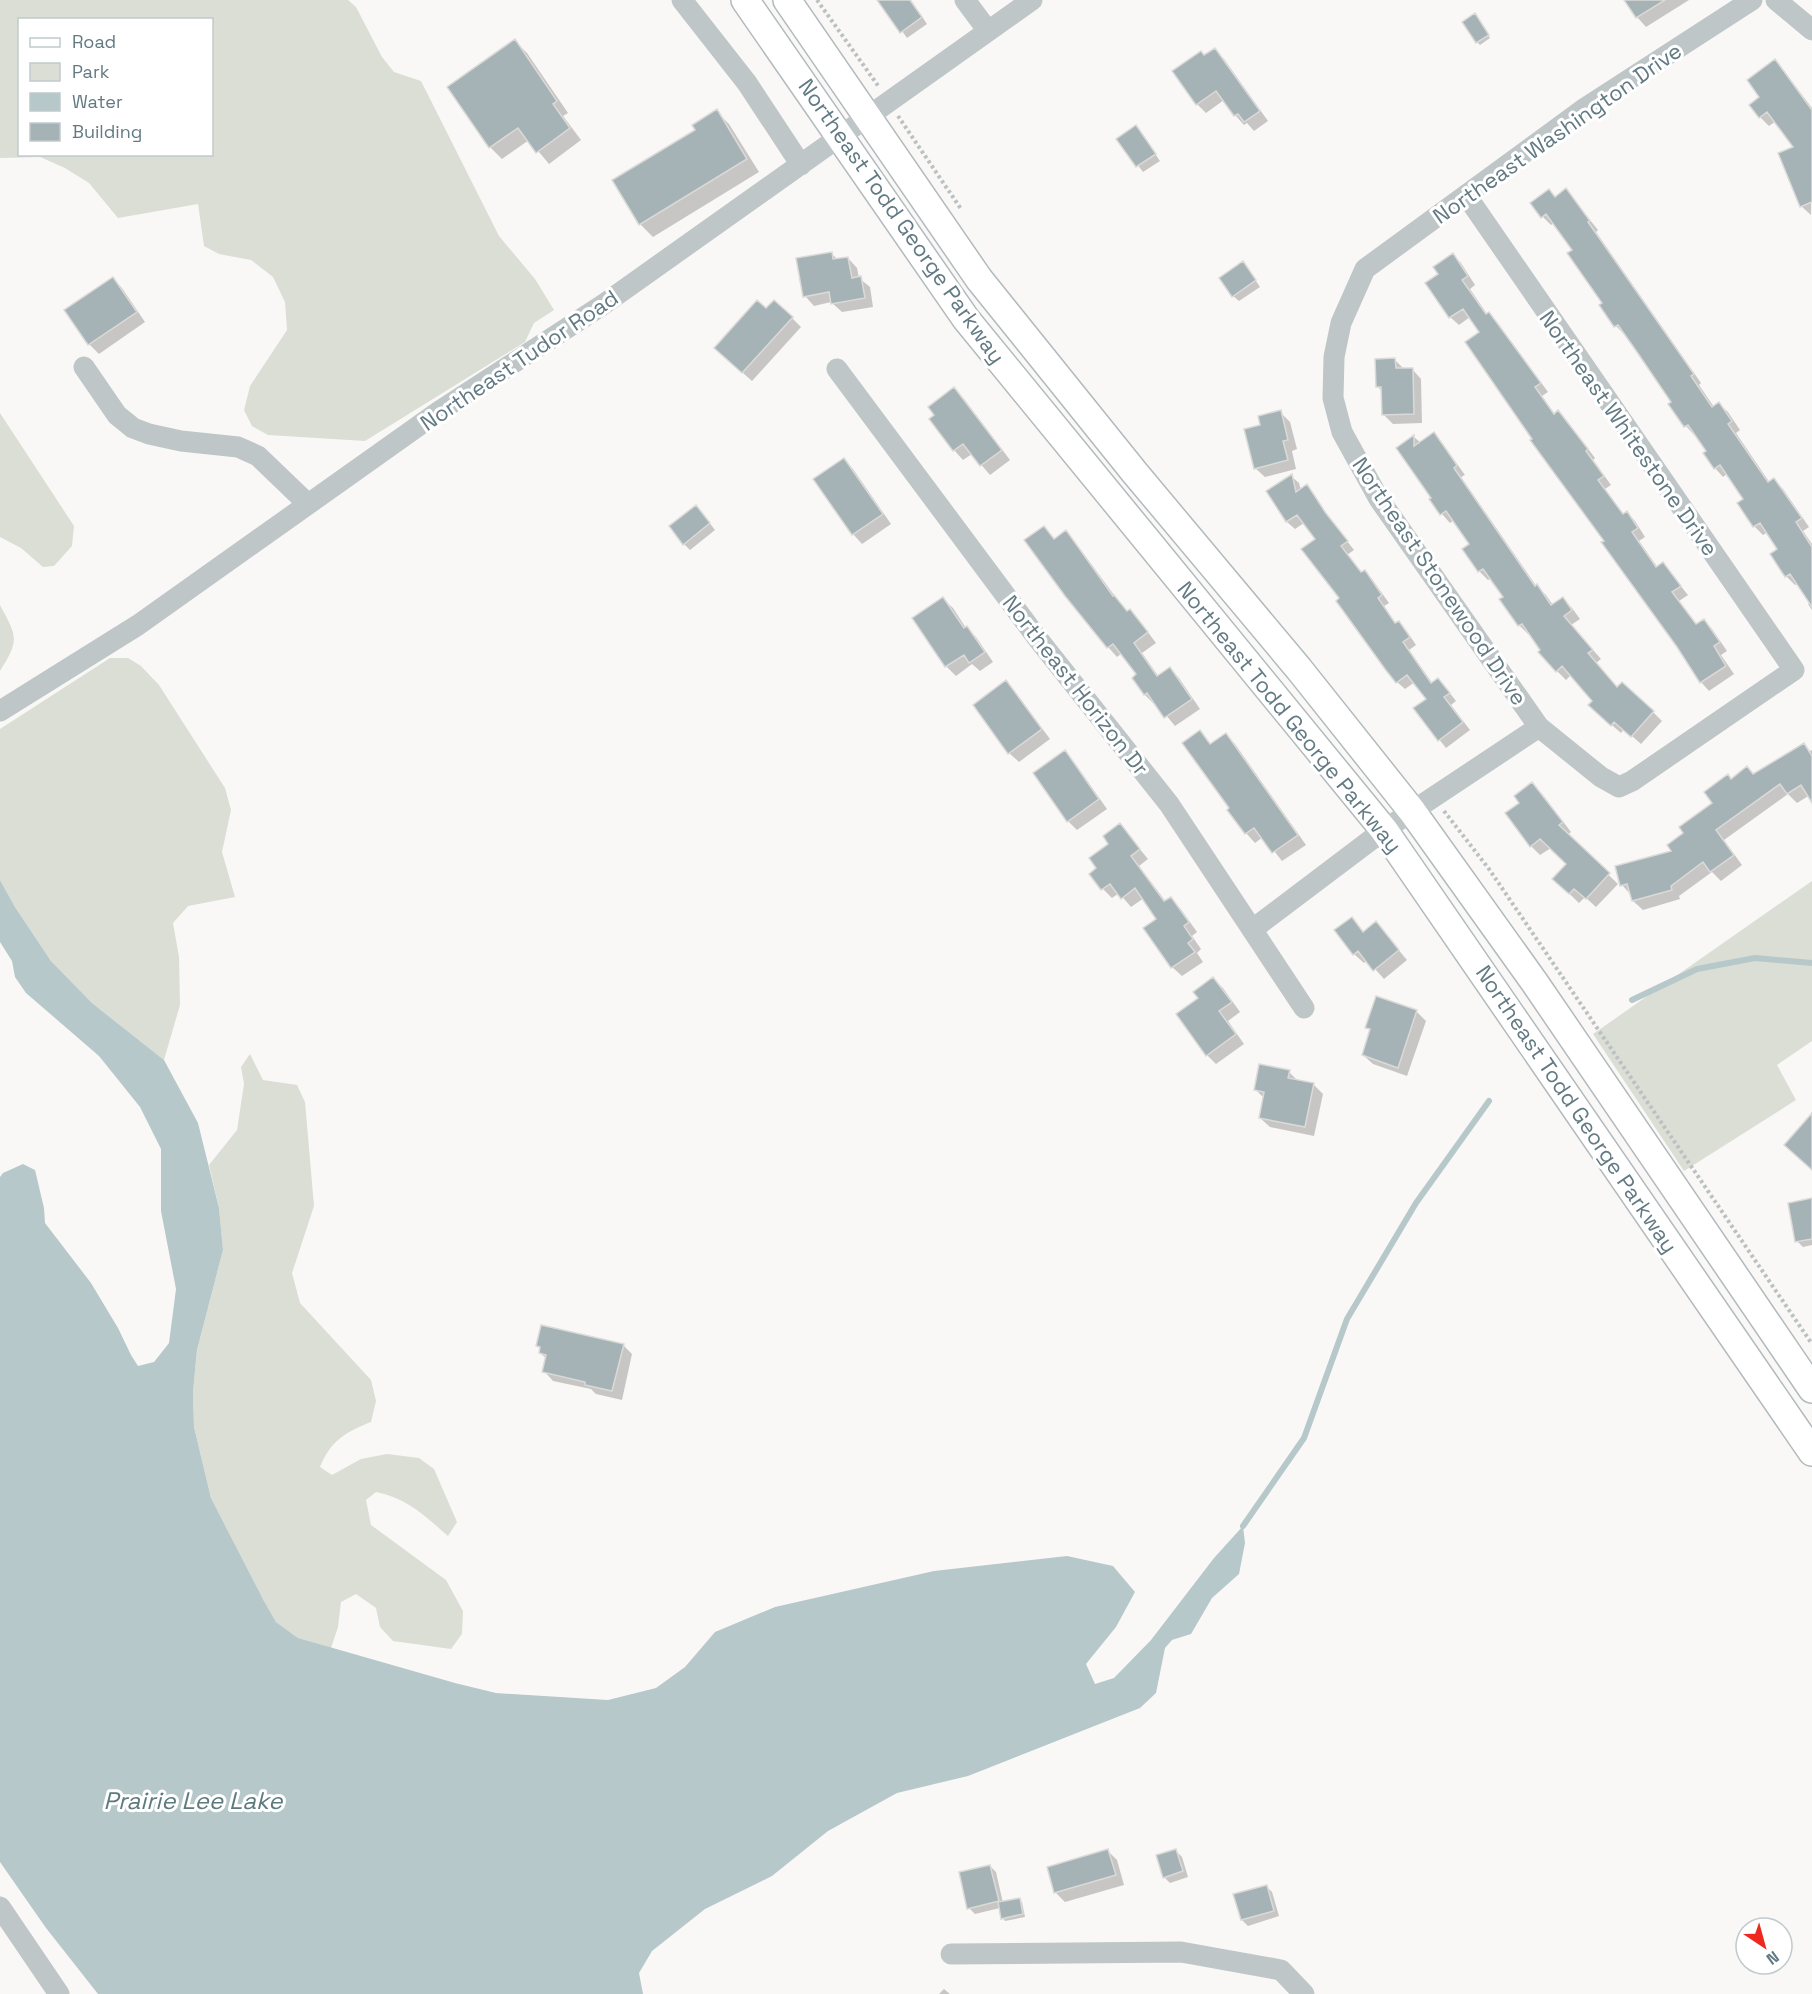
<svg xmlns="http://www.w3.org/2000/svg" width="1812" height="1994" viewBox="0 0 1812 1994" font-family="'Space Grotesk',sans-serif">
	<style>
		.green { fill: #daded5; fill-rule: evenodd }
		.water { fill: #b7c8ca }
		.shadow { fill: #0003 }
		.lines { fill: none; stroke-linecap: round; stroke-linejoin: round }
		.stream { stroke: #b7c8ca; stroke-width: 6 }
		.building { fill: #a6b3b6; stroke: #dadad8; stroke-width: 1.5 }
		.major-casing { stroke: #b2babd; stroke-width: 30 }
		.path { stroke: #bbc0c2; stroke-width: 4; stroke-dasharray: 3 3; stroke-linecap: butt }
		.minor { stroke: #bfc6c8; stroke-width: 21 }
		.major { stroke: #fff; stroke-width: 27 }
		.labels { text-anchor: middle; stroke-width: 6; stroke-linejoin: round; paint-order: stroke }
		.street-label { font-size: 22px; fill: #627a83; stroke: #fff }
		.water-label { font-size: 24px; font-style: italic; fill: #5d7b7d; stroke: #fff }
	</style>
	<rect width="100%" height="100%" fill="#f9f8f6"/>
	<!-- green -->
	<path class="green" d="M0,0H348L356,7L382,57L394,72L421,81L499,236L535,279L554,310L534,323L525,342L365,441L268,435L252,426L244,410L250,386L287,330L285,302L273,277L251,260L219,254L204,246L198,204L118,218L89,183L65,168L40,157L0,158ZM20,20H212V154H20Z
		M0,413L74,526L72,546L54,566L43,567L21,548L0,537Z
		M0,605C17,637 20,639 0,671Z
		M110,658H128L141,666L159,685L225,788L231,810L222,852L235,897L188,906L173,923L179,957L180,1005L164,1060L92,1003L51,961L15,907L0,880V729Z
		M1812,881V1041L1777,1065L1796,1100L1684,1171L1593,1034Z
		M250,1054L263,1080L297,1085L305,1102L314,1206L292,1273L300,1303L371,1380L376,1401L371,1422C346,1432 331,1440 320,1467L332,1475L361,1459L387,1454L419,1458L434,1469L457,1522L448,1536C425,1516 407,1498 376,1492L366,1500L371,1525L446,1580L463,1611L462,1634L451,1649L393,1641L380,1627L376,1608L356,1594L341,1602L338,1627L331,1648L298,1638L276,1622L264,1601L211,1498L194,1427L193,1392L197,1350L223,1250L219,1208L209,1165L237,1130L244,1084L241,1067Z"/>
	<!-- water -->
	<path class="water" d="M0,880L15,907L51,961L92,1003L164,1060L198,1123L219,1208L223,1250L197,1350L193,1392L194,1427L211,1498L264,1601L276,1622L298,1638L455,1683L496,1693L608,1700L656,1688L685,1667L715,1632L775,1607L934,1571L1067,1556L1113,1566L1135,1592L1116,1627L1086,1664L1095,1684L1114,1678L1151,1640L1214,1558L1243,1526L1245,1543L1239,1574L1212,1598L1191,1634L1172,1640L1165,1648L1156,1693L1140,1708L968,1776L897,1793L828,1831L772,1876L705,1909L652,1951L639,1973L643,1994H98L46,1928L0,1862V1177L3,1173L23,1164L35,1170L44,1208L45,1223L91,1283L118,1328L131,1355L138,1366L154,1362L169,1343L176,1289L161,1211V1149L140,1107L99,1056L26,993L15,977L12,961L0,942Z"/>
	<!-- shadow -->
	<path class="shadow" d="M880,0H911L927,24L907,38Z
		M1626,0H1689L1646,27L1637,17Z
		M1477,18L1490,38L1480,45L1477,42Z
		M515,41L527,53L568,113L563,116L581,140L549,164L529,140L502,159L490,147Z
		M1215,50L1224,59L1268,121L1254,131L1247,123L1244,125L1235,115L1224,100L1206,113L1197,104L1205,57Z
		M1775,61L1784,71L1812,108L1811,215L1801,206L1795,147L1776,121L1769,126L1760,117L1762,97Z
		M716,111L729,124L759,172L653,237L640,224L697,130Z
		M1141,133L1160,161L1143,172L1118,139Z
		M1566,190L1598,230L1596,232L1701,383L1699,385L1714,407L1719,404L1728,412L1740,430L1736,433L1770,483L1774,480L1783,489L1809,527L1803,531L1812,544V610L1808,604L1811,602L1798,583L1795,585L1786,576L1779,549L1768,532L1763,535L1754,526L1745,499L1727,474L1723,477L1715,468L1708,451L1696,434L1694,435L1686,426L1670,404L1673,402L1626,333L1624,334L1616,326L1574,250L1554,223L1551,225L1543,217L1556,198Z
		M831,253L838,260L848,258L857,268L859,278L870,287L873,307L842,312L831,302L814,306L805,296Z
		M1453,255L1461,263L1475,285L1470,289L1487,314L1497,322L1548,392L1542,396L1555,415L1558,412L1566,420L1595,458L1593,460L1611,485L1605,489L1624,515L1627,513L1635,521L1645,537L1639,541L1658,568L1663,564L1688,595L1679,601L1697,625L1704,620L1712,629L1727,651L1721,655L1734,674L1709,691L1701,682L1678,647L1534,440L1481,333L1470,317L1459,325L1450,317L1440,274Z
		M1248,269L1260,287L1239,301L1233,296Z
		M113,279L122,288L145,322L99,354L89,344L66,310Z
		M767,311L792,318L801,327L752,381L725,357Z
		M1395,360L1404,369H1412L1421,379L1422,423L1393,424L1383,414L1382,391L1377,386Z
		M954,389L964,399L1010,460L990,475L972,454L963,460L954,450L931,419Z
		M1280,412L1290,422L1297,449L1292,451L1296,469L1265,477L1255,468L1262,426Z
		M1433,434L1442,443L1465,475L1461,477L1537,587L1546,595L1553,605L1563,599L1572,608L1580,619L1571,625L1601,659L1596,663L1618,689L1653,712L1662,721L1641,744L1624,729L1621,733L1599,714L1594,701L1572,674L1566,680L1557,671L1530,633L1528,634L1519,625L1505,597L1492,578L1488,580L1479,571L1471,545L1454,520L1450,523L1442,514L1433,498L1398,448L1414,437L1421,443Z
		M844,460L853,469L891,524L862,544L853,534L815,480Z
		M1291,476L1299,483L1301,490L1307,486L1314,494L1332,522L1354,550L1347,555L1362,574L1364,572L1372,579L1389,603L1384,606L1396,624L1399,623L1406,630L1416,645L1409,650L1433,684L1445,687L1456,701L1451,705L1470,730L1446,748L1415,709L1428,699L1415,682L1405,689L1397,682L1341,599L1317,539L1304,523L1295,529L1287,522L1268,491Z
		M702,513L715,530L690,550L684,544Z
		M1044,528L1055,540L1065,532L1075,542L1117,599L1128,612L1130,611L1139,620L1156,643L1142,653L1159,677L1170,669L1179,678L1200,709L1175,726L1156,703L1154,704L1145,695L1134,678L1139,675L1122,653L1117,657L1108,647L1066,595Z
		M943,599L953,608L966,628L976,637L993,662L980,671L972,664L956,676L946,666L914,619Z
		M1006,682L1015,692L1050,739L1019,762L1009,753Z
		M1200,732L1212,745L1226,735L1235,744L1306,845L1282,861L1263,837L1255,843L1246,833L1231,809Z
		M1804,745L1810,751L1812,750V797L1810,795L1797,803L1788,794L1724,840L1742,865L1721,881L1712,872L1679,896L1680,899L1643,910L1633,901L1632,896L1622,885L1674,851L1685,833L1715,803L1731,780L1754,776Z
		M1065,752L1074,762L1107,809L1077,830L1068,821Z
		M1532,784L1542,794L1571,832L1567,835L1618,884L1596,907L1585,897L1579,903L1554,879L1568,864L1551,848L1540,855L1531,846Z
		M1120,825L1148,859L1139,866L1166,902L1170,899L1180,908L1197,932L1192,936L1201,949L1197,953L1203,962L1182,976L1172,967L1158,919L1144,898L1131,907L1119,893L1112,898L1103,889L1098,869Z
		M1351,919L1364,932L1376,923L1407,960L1384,979L1367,960L1364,963L1354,954Z
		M1213,979L1223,988L1240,1012L1228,1021L1244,1044L1216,1064L1207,1055L1200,998Z
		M1416,1011L1426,1021L1407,1076L1373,1064L1363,1055L1371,1031L1367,1027Z
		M1289,1072L1298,1081L1313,1084L1323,1094L1314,1136L1270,1127L1260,1118L1264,1098L1255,1089Z
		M1812,1200V1245L1803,1247L1797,1241Z
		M538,1345H623L632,1354L622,1400L596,1394L591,1389L553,1381L544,1371L547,1359L540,1353L541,1349Z
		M1108,1851L1117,1860L1124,1885L1065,1902L1055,1892Z
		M1176,1851L1182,1857L1188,1877L1170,1883L1164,1877Z
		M990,1866L996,1872L1003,1903L1019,1899L1022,1902L1025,1917L1005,1921L1003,1918L1000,1908L975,1914L969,1908Z
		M1266,1886L1272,1892L1279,1916L1248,1926L1242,1920Z
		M944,1989L950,1994H939Z"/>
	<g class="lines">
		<!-- stream -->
		<path class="stream" d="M1632,1000L1697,969L1755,958L1812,963
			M1243,1526L1304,1438L1347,1319L1416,1203L1489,1101"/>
	</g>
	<!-- building -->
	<path class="building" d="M877,0H910L922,17L900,33Z
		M1624,0H1665L1636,18Z
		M1475,13L1489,35L1476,43L1462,22Z
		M515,39L557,101L553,104L570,128L536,153L518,128L489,148L447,87Z
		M1215,48L1260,111L1244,122L1238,114L1234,116L1216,91L1196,105L1172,71L1201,51L1204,55Z
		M1775,59L1812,110V202L1800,207L1778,153L1793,147L1767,112L1759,118L1749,105L1759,97L1747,80Z
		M717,109L747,159L639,225L612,180L695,130L692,125Z
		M1136,125L1156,154L1136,167L1116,139Z
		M1566,188L1590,221L1588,222L1694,374L1691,376L1712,407L1719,402L1732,421L1728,424L1768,482L1774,478L1802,518L1796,522L1812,547V607L1790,574L1785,577L1770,554L1777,549L1760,523L1753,527L1737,503L1743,499L1720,465L1714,469L1703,453L1706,451L1688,425L1684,427L1668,404L1671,402L1637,352L1618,325L1614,327L1599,305L1602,303L1567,253L1572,250L1546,214L1541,218L1530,203L1549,189L1555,197Z
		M832,252L833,259L848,257L852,278L861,276L865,298L831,304L829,292L803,297L796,258Z
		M1453,253L1468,276L1462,280L1486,314L1489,312L1541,383L1535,387L1554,414L1558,410L1588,449L1586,451L1604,476L1598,480L1623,514L1627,511L1638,528L1632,532L1656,567L1663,562L1681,586L1672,592L1696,624L1704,619L1720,642L1714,646L1726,666L1700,683L1677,647L1601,542L1604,541L1530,440L1532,439L1465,342L1479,332L1463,309L1449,318L1425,283L1438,274L1433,267Z
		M1243,261L1256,280L1232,297L1219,278Z
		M113,277L137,312L88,345L64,310Z
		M757,300L766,308L774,300L793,317L742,373L714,348Z
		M1395,358L1396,368H1413L1414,414L1382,415L1381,387H1376L1375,359Z
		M954,387L1002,450L980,466L963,444L953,451L929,419L934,415L928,407Z
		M1281,410L1288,440L1283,441L1288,460L1254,469L1244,429L1260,425L1258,416Z
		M1434,432L1457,465L1454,468L1535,586L1537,584L1551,605L1563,597L1572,610L1564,616L1593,650L1588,653L1617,687L1622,682L1654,711L1631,737L1614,722L1611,726L1588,705L1592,701L1562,666L1556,672L1538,652L1540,650L1522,624L1518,626L1499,599L1503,597L1483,569L1478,572L1462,549L1469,544L1446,511L1440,515L1429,499L1431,498L1396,448L1414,435V446Z
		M844,458L883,514L852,535L813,479Z
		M1292,474L1296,492L1307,484L1325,512L1348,541L1341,546L1361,572L1365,570L1382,595L1378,598L1395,623L1399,621L1410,637L1403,642L1431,683L1438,678L1450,693L1444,697L1463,722L1438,741L1413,708L1426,699L1407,675L1396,683L1385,669L1336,601L1339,598L1301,549L1315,539L1297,515L1286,522L1266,491Z
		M696,505L710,523L683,545L669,526Z
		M1044,526L1054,539L1066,530L1113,596L1114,595L1127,611L1130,609L1148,632L1134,643L1157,676L1170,667L1192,699L1164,718L1147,693L1144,695L1132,678L1136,674L1113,644L1107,648L1065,596L1024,540Z
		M943,597L964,628L967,626L985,652L969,663L964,655L945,667L912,618Z
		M1006,680L1042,729L1008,754L973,705Z
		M1200,730L1210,744L1226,733L1298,835L1272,853L1254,828L1245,834L1227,810L1229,808L1182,743Z
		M1804,743L1812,756V803L1801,785L1787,794L1780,784L1716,830L1734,855L1710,872L1703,862L1671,886L1672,890L1632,901L1627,884L1620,886L1615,866L1671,851L1667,845L1683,833L1679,827L1712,803L1704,792L1728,774L1731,779L1747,766L1753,774Z
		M1065,750L1099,799L1067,822L1033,773Z
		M1532,782L1563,822L1559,825L1610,873L1586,899L1574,889L1569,894L1552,879L1566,864L1540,839L1530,847L1505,813L1519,803L1514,796Z
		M1120,823L1140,849L1131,856L1164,901L1171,897L1189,922L1184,926L1193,939L1188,943L1195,952L1171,968L1143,928L1156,919L1135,888L1121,899L1110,884L1101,890L1089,874L1096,868L1089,858L1108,844L1103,836Z
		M1352,917L1363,932L1376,921L1399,950L1373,971L1358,951L1353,955L1334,930Z
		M1213,977L1232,1002L1219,1011L1236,1034L1206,1056L1176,1014L1198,998L1193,992Z
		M1376,996L1417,1010L1398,1068L1362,1055L1370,1029L1365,1028Z
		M1259,1064L1290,1070L1288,1078L1314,1083L1305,1127L1259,1118L1264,1092L1254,1090Z
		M1812,1113V1170L1784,1145Z
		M1812,1198V1239L1795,1242L1788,1203Z
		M541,1325L624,1344L612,1391L585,1385V1382L542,1372L546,1355L539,1353L540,1347L536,1346Z
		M1108,1849L1116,1875L1054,1893L1047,1867Z
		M1176,1849L1183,1871L1163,1878L1156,1855Z
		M990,1865L999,1901L967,1909L959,1872Z
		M1267,1885L1274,1911L1241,1920L1233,1894Z
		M1020,1898L1023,1914L1001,1919L998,1902Z"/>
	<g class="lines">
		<!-- major casing -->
		<g class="major-casing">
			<path id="major" d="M745,0L966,319L1384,830L1812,1452
				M787,0L979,279L1135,473L1299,669L1412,811L1535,983L1812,1389"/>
		</g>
		<!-- path -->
		<path class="path" d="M817,0L879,87
			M898,116L961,209
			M1444,811L1489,869L1812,1344"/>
		<!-- minor -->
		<path class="minor" d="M682,0L747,83L801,165
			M965,0L988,31
			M1776,0L1812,30
			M1466,195L1794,670L1632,781L1619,787L1601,777L1539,727L1379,499L1342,432L1333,398L1334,357L1341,323L1365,269L1585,108L1752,0
			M84,367L117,415L133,428L149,434L181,441L238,447L258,456L308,504
			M837,369L1038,639L1169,804L1304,1008
			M0,711L138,625L438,412L604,304L1032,0
			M1253,929L1384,830L1539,727
			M0,1907L59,1994
			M951,1954L1181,1952L1281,1970L1304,1994"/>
		<!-- major -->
		<use href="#major" class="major"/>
	</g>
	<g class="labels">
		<!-- street labels -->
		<g class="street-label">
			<text transform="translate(1557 133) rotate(-35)" y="8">Northeast Washington Drive</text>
			<text transform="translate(902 221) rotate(55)" y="8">Northeast Todd George Parkway</text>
			<text transform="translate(519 360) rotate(-34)" y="8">Northeast Tudor Road</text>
			<text transform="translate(1629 433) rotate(55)" y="8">Northeast Whitestone Drive</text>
			<text transform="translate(1440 581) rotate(56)" y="8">Northeast Stonewood Drive</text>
			<text transform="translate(1076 685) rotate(52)" y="8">Northeast Horizon Dr</text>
			<text transform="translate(1290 717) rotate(51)" y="8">Northeast Todd George Parkway</text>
			<text transform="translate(1577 1109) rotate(56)" y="8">Northeast Todd George Parkway</text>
		</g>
		<!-- water labels -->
		<g class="water-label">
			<text x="193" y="1809">Prairie Lee Lake</text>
		</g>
	</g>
	<!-- legend -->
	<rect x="18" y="18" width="195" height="138" fill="#ffffff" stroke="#c0cacd" stroke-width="1.5"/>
	<rect x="30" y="38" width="30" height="9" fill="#ffffff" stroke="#c0cacd" stroke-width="1.5"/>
	<text x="72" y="48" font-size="18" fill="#627a83">Road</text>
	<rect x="30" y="63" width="30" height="18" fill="#daded5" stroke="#c0cacd" stroke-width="1.5"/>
	<text x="72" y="78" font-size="18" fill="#627a83">Park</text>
	<rect x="30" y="93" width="30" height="18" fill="#b7c8ca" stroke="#c0cacd" stroke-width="1.5"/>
	<text x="72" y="108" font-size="18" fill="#627a83">Water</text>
	<rect x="30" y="123" width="30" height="18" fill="#a6b3b6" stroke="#c0cacd" stroke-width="1.5"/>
	<text x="72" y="138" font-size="18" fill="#627a83">Building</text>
	<!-- north arrow -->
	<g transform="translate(1764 1946) rotate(144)"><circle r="28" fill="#ffffff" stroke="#c0cacd" stroke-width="1.5"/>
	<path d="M0-4.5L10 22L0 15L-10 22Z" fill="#ef281f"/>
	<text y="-9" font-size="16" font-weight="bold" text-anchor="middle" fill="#627a83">N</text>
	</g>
</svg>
